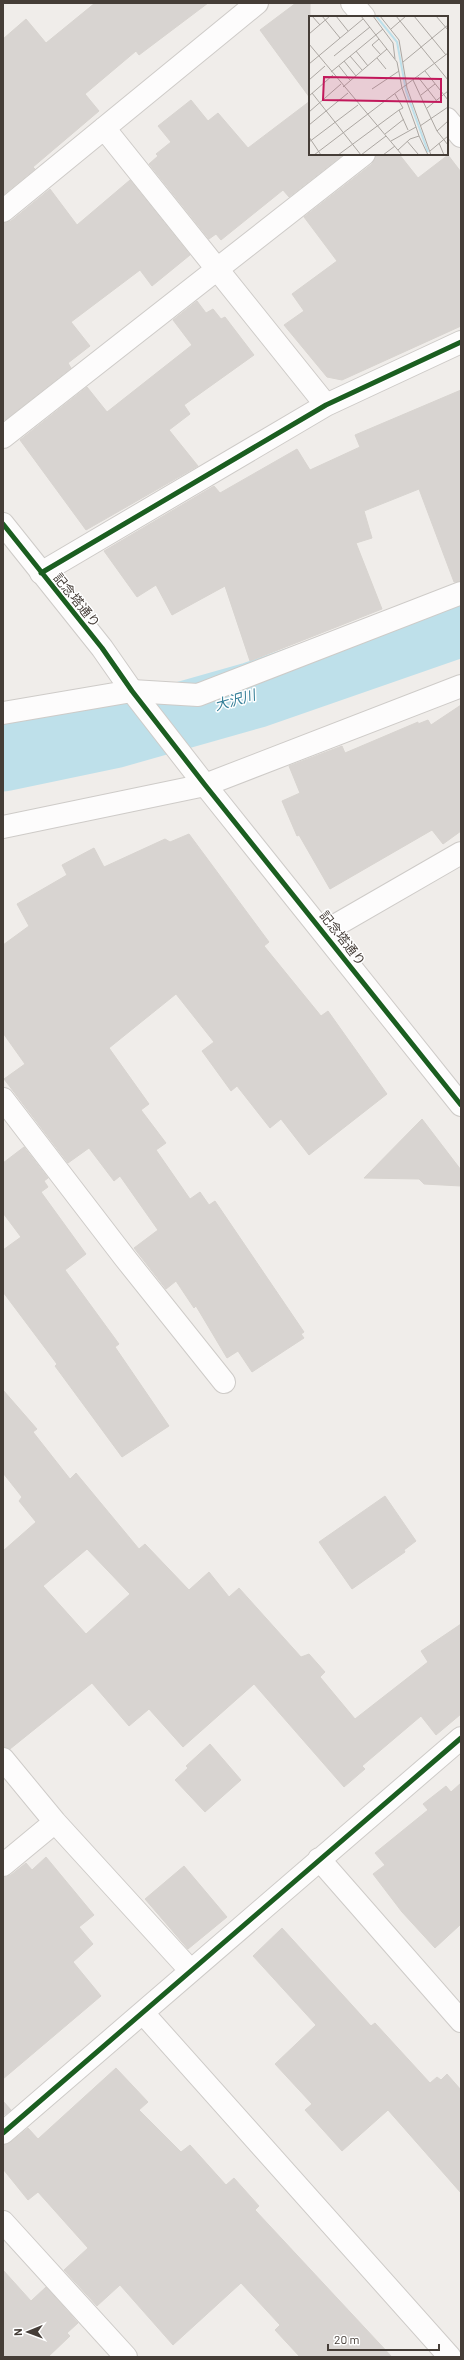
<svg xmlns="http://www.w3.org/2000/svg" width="464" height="2360" viewBox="0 0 464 2360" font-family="Barlow,'Noto Sans JP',sans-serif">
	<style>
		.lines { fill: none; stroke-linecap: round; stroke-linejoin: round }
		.river { stroke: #bee0ea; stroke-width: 67 }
		.building { fill: #d8d4d1; stroke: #d8d4d0; fill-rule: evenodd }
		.minor-casing { stroke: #cecbc8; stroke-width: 24 }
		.tertiary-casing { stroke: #cecbc8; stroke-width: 24 }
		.minor { stroke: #fdfcfc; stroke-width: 22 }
		.tertiary { stroke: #fdfcfc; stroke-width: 22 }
		.cycleway-casing { stroke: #fff; stroke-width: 8 }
		.cycleway { stroke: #1b5e20; stroke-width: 5 }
		.labels { text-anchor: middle; stroke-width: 3; stroke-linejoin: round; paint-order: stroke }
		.street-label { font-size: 13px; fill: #453d37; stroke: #fff }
		.water-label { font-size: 14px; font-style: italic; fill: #357f98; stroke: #fff }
		.inset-river { fill: none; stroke: #bee0ea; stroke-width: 2 }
		.inset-road { fill: none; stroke: #aca7a2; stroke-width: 1 }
		.view { fill: #c2185b; fill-opacity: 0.15; stroke: #c2185b; stroke-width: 2 }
		.inset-edge { fill: none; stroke: #453d37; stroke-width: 2 }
	</style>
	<rect width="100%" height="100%" fill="#f0edea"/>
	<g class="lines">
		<!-- river -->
		<path class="river" d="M3,758L113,735L254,695L461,623"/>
	</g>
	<!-- building -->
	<path class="building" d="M95,3H208L139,55L136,51L85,94L99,111L33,167L35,169L3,195V39L26,19L46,43Z
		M296,3H310V98L260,30Z
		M191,100L208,121L218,113L248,148L310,101V154H344L289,197L283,190L221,240L216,234L209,239L149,164L158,156L156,154L171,142L158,126Z
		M376,154H399L418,178L448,155L461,172V326L342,380L327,377L284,325L304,311L292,294L337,261L304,217L372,164Z
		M130,180L190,255L152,286L140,270L71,322L90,346L68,363L71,368L5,420L3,417V223L11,221L50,189L77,225Z
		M197,301L206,313L213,309L221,319L225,317L254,355L184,405L190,414L169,430L198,466L86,530L20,440L87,387L107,412L192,345L173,320Z
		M461,390V581L454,582L419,489L364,511L372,538L356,543L382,609L250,661L225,586L172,615L156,585L137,597L104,551L214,486L220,493L297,449L310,470L360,447L355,435Z
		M461,705V831L443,844L432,830L330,889L299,835L297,836L282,801L300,793L289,766L342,746L345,753L418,722V724L428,720L431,725Z
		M189,834L269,942L264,946L321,1016L328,1011L387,1094L309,1155L281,1119L270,1128L237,1086L231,1091L202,1051L214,1042L176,994L109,1048L149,1104L141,1110L166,1143L156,1150L190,1199L200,1192L209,1205L215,1201L304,1332L301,1334L304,1338L252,1372L238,1351L227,1358L196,1306L194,1308L176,1281L166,1289L134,1248L158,1230L120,1176L114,1181L89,1148L68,1163L4,1079L25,1064L3,1033V945L29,926L17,904L67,875L62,865L94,848L104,867L165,839L170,842Z
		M422,1119L461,1170V1186L424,1184L419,1179L364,1178Z
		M24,1147L48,1178L44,1181L48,1187L41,1192L86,1254L65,1270L119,1344L115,1347L169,1426L122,1457L55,1366L57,1364L3,1292V1250L21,1237L3,1213V1163Z
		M3,1390L37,1429L33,1432L70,1479L76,1473L139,1549L145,1544L189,1590L209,1572L229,1597L239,1588L301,1657L309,1654L325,1672L320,1677L355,1719L428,1662L421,1651L461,1624V1714L436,1735L421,1716L362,1766L365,1769L344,1787L254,1684L183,1747L149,1709L129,1726L92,1683L10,1749L3,1747V1551L36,1522L19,1501L22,1497L3,1473ZM87,1549L130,1594L86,1634L43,1586Z
		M385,1496L416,1541L404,1550L405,1552L352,1589L319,1542Z
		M210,1744L241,1780L205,1812L175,1780L188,1768L186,1766Z
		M461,1783V1924L435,1948L402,1912L373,1874L385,1865L375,1853L428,1810L423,1804L446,1786L451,1792Z
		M46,1857L94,1915L79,1927L93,1944L73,1962L101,1996L3,2079V1877L11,1875L26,1863L32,1870Z
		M184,1866L227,1917L188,1949L145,1899Z
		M282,1928L371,2026L375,2023L430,2083L437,2077L441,2080L447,2074L461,2090V2193L388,2110L342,2151L305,2110L312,2104L275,2064L316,2025L253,1956Z
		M116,2068L148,2102L139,2110L181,2152L190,2145L226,2185L234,2178L259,2206L255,2210L392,2357H300L275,2330L280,2325L241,2283L173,2345L120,2285L97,2306L64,2270L88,2248L38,2192L28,2200L3,2169V2145L11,2142L28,2128L38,2139Z
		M3,2101L11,2110L3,2116Z
		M3,2270L31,2301L46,2287L78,2323L67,2333L70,2336L48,2357H3Z"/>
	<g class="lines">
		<!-- minor casing -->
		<g class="minor-casing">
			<path id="minor" d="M352,3L364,17
				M447,119L461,136
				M104,128L326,405
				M3,211L257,3
				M3,437L364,154
				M41,573L326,405L461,342
				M3,713L132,691L198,695L461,593
				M3,827L205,785L461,686
				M324,932L461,853
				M3,1099L125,1258L224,1382
				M3,1759L55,1822L191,1971
				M319,1859L461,2021
				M3,1865L55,1822
				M143,2013L450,2357
				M3,2133L461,1738
				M3,2222L126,2357"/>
		</g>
		<!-- tertiary casing -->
		<g class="tertiary-casing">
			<path id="tertiary" d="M3,524L102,648L132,691L205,785L461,1105"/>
		</g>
		<!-- minor -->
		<use href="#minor" class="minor"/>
		<!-- tertiary -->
		<use href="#tertiary" class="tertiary"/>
		<!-- cycleway casing -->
		<g class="cycleway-casing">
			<path id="cycleway" d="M3,524L102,648L132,691L205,785L461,1105
				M41,573L326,405L461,342
				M3,2133L461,1738"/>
		</g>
		<!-- cycleway -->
		<use href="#cycleway" class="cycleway"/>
	</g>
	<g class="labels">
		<!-- street labels -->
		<g class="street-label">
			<text transform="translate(77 600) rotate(51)" y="5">記念塔通り</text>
			<text transform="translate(343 938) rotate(52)" y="5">記念塔通り</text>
		</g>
		<!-- water labels -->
		<g class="water-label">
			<text transform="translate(235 700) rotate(-16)" y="5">大沢川</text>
		</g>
	</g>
	<!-- overview -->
	<g transform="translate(309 16)">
		<rect width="139" height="139" fill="#f0edea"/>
		<path class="inset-river" d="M67,0L88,26L97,75L119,136"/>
		<path class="inset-road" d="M3,0L11,9M13,0L31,22M27,0L39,15M52,0L88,46L93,72L107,111L82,125M64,0L84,27L86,43M71,0L90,24L98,72L122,139M87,0L139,64M105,0L137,39M127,0L139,14M82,13L97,0M0,18L21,0M70,23L63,29L72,39M0,28L93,139M47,35L59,50M25,40L61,11M41,40L53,54M68,42L77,53M35,45L47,60M94,46L139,9M0,48L54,3M30,50L41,64M116,55L139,84M22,56L74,13M109,61L127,84M0,64L16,50M104,64L128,115L139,129M34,71L78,33M63,73L90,55M3,77L52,139M86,78L94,92L90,94L99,114M112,79L126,68M0,80L24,59M118,92L139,75M0,96L32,68M0,109L39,77M111,110L139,91M128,115L139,105M76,118L95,103M110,120L119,139M0,121L12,139M98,125L109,138M0,126L49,89M130,127L135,139M89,134L101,123L110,120L107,111M121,135L139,120M5,139L139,37M29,139L90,94M52,139L77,120M74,139L86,130"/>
		<path class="view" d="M15,61L132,63V86L14,84Z"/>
		<rect width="139" height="139" class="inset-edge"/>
	</g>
	<!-- border -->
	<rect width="464" height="2360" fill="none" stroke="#453d37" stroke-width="8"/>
	<!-- north arrow -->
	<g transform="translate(28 2332) rotate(269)" stroke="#ffffff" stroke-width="3" paint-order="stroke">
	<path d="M0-3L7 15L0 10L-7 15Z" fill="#453d37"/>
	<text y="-6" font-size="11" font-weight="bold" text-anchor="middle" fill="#453d37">N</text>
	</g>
	<!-- scale -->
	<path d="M328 2344v6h111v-6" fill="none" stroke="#453d37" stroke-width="2"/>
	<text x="334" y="2344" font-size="12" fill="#453d37" stroke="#ffffff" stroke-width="3" paint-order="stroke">20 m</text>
</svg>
